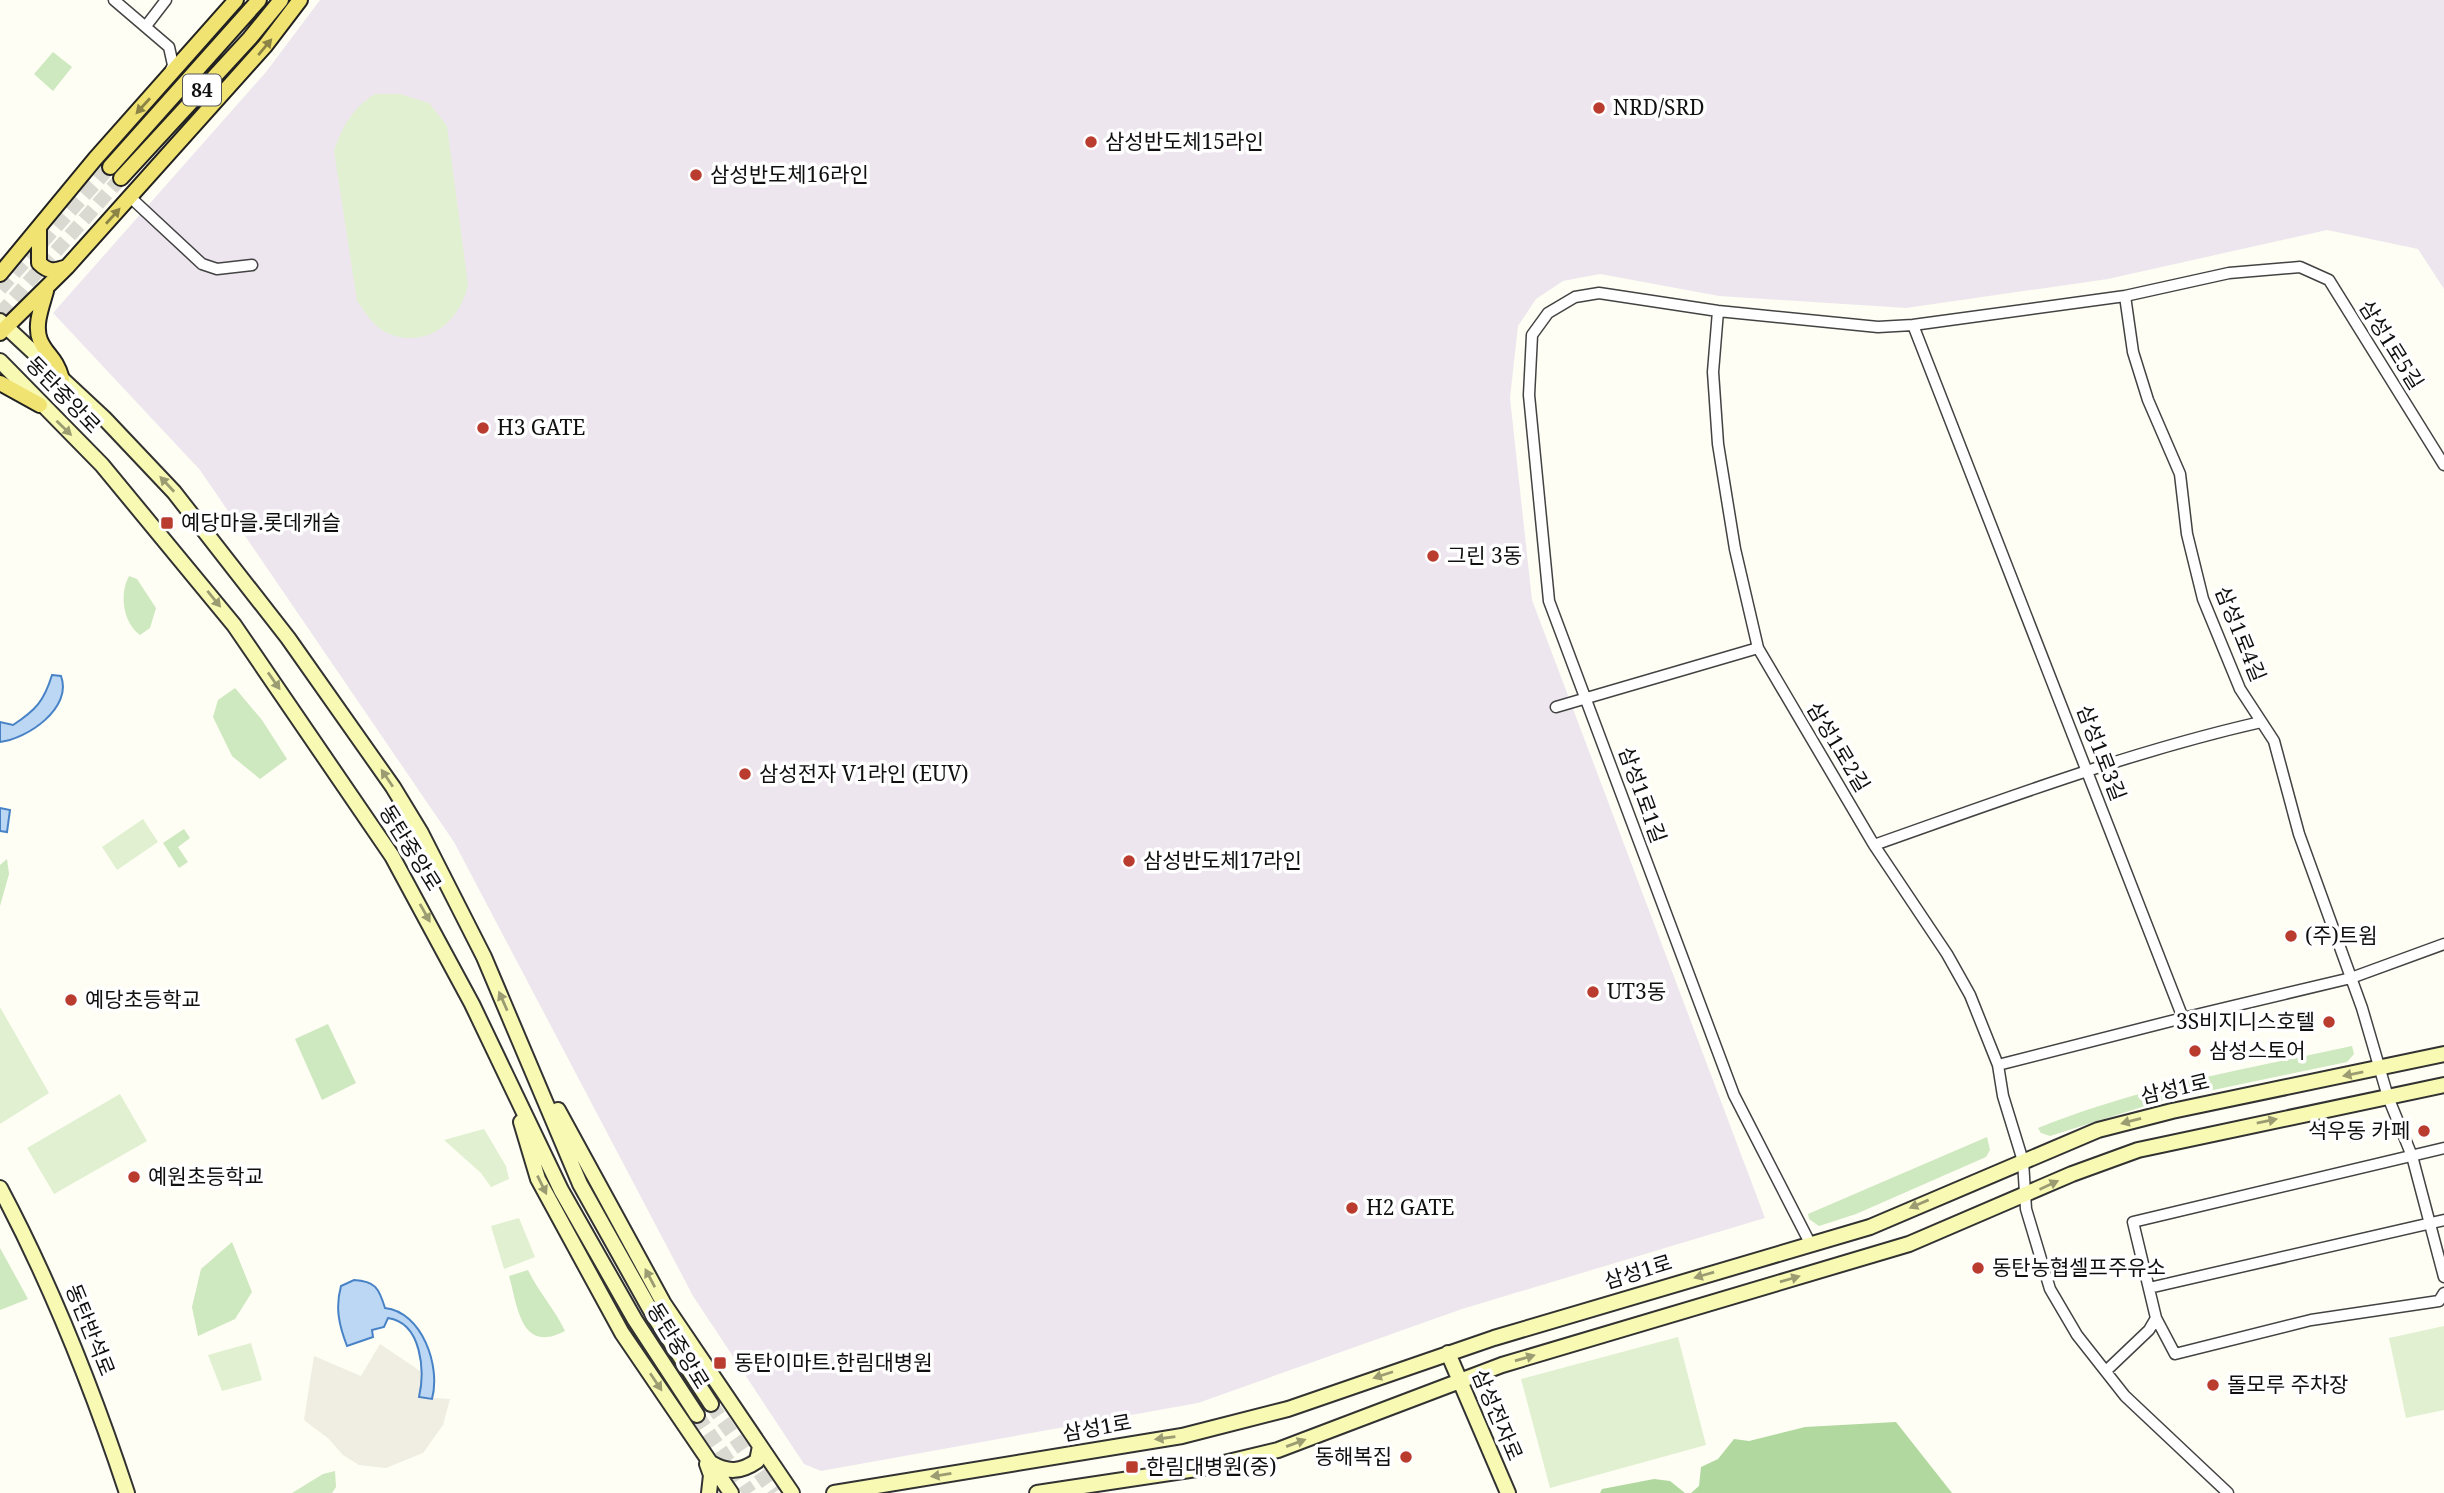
<svg xmlns="http://www.w3.org/2000/svg" width="2444" height="1493" viewBox="0 0 2444 1493" font-family="'Noto Serif','Noto Sans KR',serif">
	<style>
		.industrial { fill: #eee6ee }
		.green { fill: #cee8bf }
		.forest { fill: #b1d89f }
		.pitch { fill: #e0f0d0 }
		.plaza { fill: #f0eee2 }
		.water { fill: #bcd7f3; stroke: #4782c6; stroke-width: 2 }
		.lines { fill: none; stroke-linecap: round; stroke-linejoin: round }
		.secondary-tunnel { stroke: #dadad2; stroke-width: 14; stroke-dasharray: 14 7; stroke-linecap: butt }
		.primary-tunnel { stroke: #dadad2; stroke-width: 14; stroke-dasharray: 14 7; stroke-linecap: butt }
		.street-casing { stroke: #434343; stroke-width: 13 }
		.secondary-casing { stroke: #323232; stroke-width: 18 }
		.primary-casing { stroke: #212121; stroke-width: 18 }
		.street { stroke: #fff; stroke-width: 10 }
		.secondary { stroke: #f8fab3; stroke-width: 14 }
		.primary { stroke: #f0e372; stroke-width: 14 }
		.oneway { fill: #8b8446 }
		.oneway2 { fill: #9b9c72 }
		.poi-dot { fill: #b93c2f; stroke: #fff; stroke-width: 2.5 }
		.labels { text-anchor: middle; stroke-width: 7; stroke-linejoin: round; paint-order: stroke }
		.shield { fill: #fff; stroke: #585858; stroke-width: 2 }
		.shield-label { font-size: 19px; font-weight: bold; fill: #101010 }
		.poi-label { font-size: 21px; fill: #101010; stroke: #fff; text-anchor: start }
		.street-label { font-size: 21px; fill: #101010; stroke: #fff }
	</style>
	<rect width="100%" height="100%" fill="#fefef4"/>
	<!-- industrial -->
	<path class="industrial" d="M320,0H2444V289L2418,249L2327,230L2108,279L1906,308L1719,296L1600,274L1563,281L1536,299L1518,326L1510,398L1532,600L1765,1218L1462,1309L1198,1403L821,1471L804,1464L693,1296L454,842L200,470L53,313L266,72Z"/>
	<!-- green -->
	<path class="green" d="M53,52L72,67L53,91L34,74Z
		M129,576L137,579L156,608L150,628L140,635C123,623 119,594 129,576Z
		M235,688L262,720L287,759L260,779L232,756L213,717L218,700Z
		M184,829L190,838L178,847L188,862L179,868L163,843Z
		M7,859L9,874L0,906V865Z
		M328,1024L356,1083L322,1100L295,1039Z
		M2352,1046L2354,1054L2347,1062L2161,1101L2050,1136L2041,1133L2038,1128C2139,1087 2246,1069 2352,1046Z
		M1987,1137L1990,1150L1986,1157L1856,1214L1819,1226L1809,1219L1808,1214Z
		M232,1242L252,1292L235,1319L198,1336L192,1307L201,1269Z
		M0,1248L28,1299L0,1310Z
		M528,1270C539,1293 554,1308 565,1331C521,1354 518,1308 509,1276Z
		M335,1471L336,1487L332,1493H292L323,1474Z"/>
	<!-- forest -->
	<path class="forest" d="M1896,1422L1952,1493H1691L1699,1486L1701,1467L1718,1459L1734,1439L1749,1441L1805,1427Z
		M1654,1479L1670,1481L1685,1493H1600L1602,1489Z"/>
	<!-- pitch -->
	<path class="pitch" d="M375,94H400L429,103L447,126L468,285C460,322 426,350 387,333C374,327 365,312 357,301L334,151C343,125 352,109 375,94Z
		M143,819L158,842L117,870L102,847Z
		M0,1007L49,1093L0,1124Z
		M120,1094L147,1141L54,1194L27,1148Z
		M484,1129L506,1166L509,1179L491,1187L481,1173L444,1140Z
		M519,1218L535,1257L504,1269L491,1226Z
		M2444,1326V1410L2406,1418L2389,1338Z
		M1678,1337L1706,1445L1550,1488L1521,1379Z
		M251,1343L262,1380L222,1391L208,1355Z"/>
	<!-- plaza -->
	<path class="plaza" d="M380,1344L423,1373L420,1397L450,1399L443,1425L423,1453L386,1468L359,1465L343,1455L329,1439L304,1420L314,1356L361,1376Z"/>
	<!-- water -->
	<path class="water" d="M52,675L61,676C73,708 27,739 0,742V722L13,725C36,710 44,701 52,675Z
		M0,808L10,810L7,832L0,831Z
		M354,1280C375,1281 379,1288 385,1308C422,1312 441,1366 432,1399L419,1397C425,1371 422,1323 388,1318L384,1327L372,1330L373,1337L347,1346C339,1325 335,1308 341,1286Z"/>
	<g class="lines">
		<!-- secondary-tunnel -->
		<path class="secondary-tunnel" d="M711,1404L774,1493
			M697,1415L750,1493"/>
		<!-- primary-tunnel -->
		<path class="primary-tunnel" d="M0,289L110,167
			M0,314L121,178"/>
		<!-- street casing -->
		<g class="street-casing">
			<path id="street" d="M114,0L169,47L173,65L169,74
				M146,26L166,0
				M130,197L202,264L217,269L252,265
				M2125,296L2133,352L2148,400L2180,474L2187,534L2203,599L2240,689L2274,741L2299,834L2362,1008L2388,1097L2412,1156L2444,1277
				M1718,311L1713,372L1718,444L1735,549L1758,648L1874,845L1947,954L1970,995L1998,1065L2003,1096L2023,1161L2026,1209L2050,1289L2077,1335L2125,1396L2228,1493
				M1913,325L2183,1018L1998,1065
				M1556,707L1758,648
				M1874,845C2002,800 2129,752 2261,722
				M2183,1018L2351,978L2444,944
				M2444,1148L2133,1222L2156,1318L2175,1354L2311,1320L2439,1301L2444,1293
				M1811,1245L1734,1095L1549,601L1529,395L1532,335L1548,313L1575,297L1599,293L1718,311L1878,327L1913,325L2125,296L2229,273L2300,267L2329,280L2444,465
				M2149,1288L2444,1220
				M2107,1370L2149,1330L2156,1318"/>
		</g>
		<!-- secondary casing -->
		<g class="secondary-casing">
			<path id="secondary" d="M0,321L104,418L174,492L288,638L393,787L421,833L484,957L580,1184L655,1318L711,1404
				M0,361L102,465L234,625L392,856L472,1004L561,1190L635,1320L697,1415
				M558,1110L664,1304L792,1493
				M521,1122L538,1179L622,1333L731,1493
				M0,1188C52,1286 92,1387 127,1493
				M1448,1353L1508,1493
				M711,1463C728,1473 741,1472 757,1461L760,1446
				M707,1464L711,1475L709,1493
				M834,1493L1182,1436L1288,1409L1494,1338L1870,1227L2098,1130L2172,1111L2444,1054
				M1037,1493L1203,1468L1278,1450L1502,1365L1909,1244L2072,1174L2138,1150L2444,1085"/>
		</g>
		<!-- primary casing -->
		<g class="primary-casing">
			<path id="primary" d="M110,167L259,0
				M121,178L250,38L281,0
				M39,227V263C49,273 55,271 67,267
				M0,274L95,159L236,0
				M46,291C42,306 34,325 40,340C46,355 56,357 62,379
				M0,333L67,267L265,46L300,0
				M0,383L40,405"/>
		</g>
		<!-- street -->
		<use href="#street" class="street"/>
		<!-- secondary -->
		<use href="#secondary" class="secondary"/>
		<!-- primary -->
		<use href="#primary" class="primary"/>
	</g>
	<!-- one-way arrows -->
	<defs><path id="oneway-solid" d="M-6-.8H1V-3.2L6.5 0L1 3.2V.8H-6Z" transform="scale(1.75)"/></defs>
	<g class="oneway">
		<use href="#oneway-solid" transform="translate(265 47) rotate(-50)"/>
		<use href="#oneway-solid" transform="translate(143 106) rotate(132)"/>
		<use href="#oneway-solid" transform="translate(113 216) rotate(-48)"/>
	</g>
	<g class="oneway2">
		<use href="#oneway-solid" transform="translate(64 428) rotate(44)"/>
		<use href="#oneway-solid" transform="translate(167 484) rotate(-133)"/>
		<use href="#oneway-solid" transform="translate(214 599) rotate(51)"/>
		<use href="#oneway-solid" transform="translate(274 681) rotate(55)"/>
		<use href="#oneway-solid" transform="translate(387 778) rotate(-124)"/>
		<use href="#oneway-solid" transform="translate(425 913) rotate(61)"/>
		<use href="#oneway-solid" transform="translate(503 1001) rotate(-114)"/>
		<use href="#oneway-solid" transform="translate(2353 1074) rotate(169)"/>
		<use href="#oneway-solid" transform="translate(2131 1121) rotate(165)"/>
		<use href="#oneway-solid" transform="translate(2267 1121) rotate(-11)"/>
		<use href="#oneway-solid" transform="translate(542 1185) rotate(64)"/>
		<use href="#oneway-solid" transform="translate(2049 1185) rotate(-25)"/>
		<use href="#oneway-solid" transform="translate(1919 1204) rotate(157)"/>
		<use href="#oneway-solid" transform="translate(1704 1275) rotate(164)"/>
		<use href="#oneway-solid" transform="translate(650 1278) rotate(-118)"/>
		<use href="#oneway-solid" transform="translate(1790 1279) rotate(-16)"/>
		<use href="#oneway-solid" transform="translate(1525 1358) rotate(-16)"/>
		<use href="#oneway-solid" transform="translate(1383 1375) rotate(162)"/>
		<use href="#oneway-solid" transform="translate(656 1382) rotate(56)"/>
		<use href="#oneway-solid" transform="translate(1165 1438) rotate(172)"/>
		<use href="#oneway-solid" transform="translate(1296 1443) rotate(-20)"/>
		<use href="#oneway-solid" transform="translate(941 1475) rotate(171)"/>
	</g>
	<!-- markers -->
	<g class="poi-dot">
		<circle cx="1599" cy="108" r="7"/>
		<circle cx="1091" cy="142" r="7"/>
		<circle cx="696" cy="175" r="7"/>
		<circle cx="483" cy="428" r="7"/>
		<rect x="160" y="516" width="14" height="14" rx="3.5"/>
		<circle cx="1433" cy="556" r="7"/>
		<circle cx="745" cy="774" r="7"/>
		<circle cx="1129" cy="861" r="7"/>
		<circle cx="2291" cy="936" r="7"/>
		<circle cx="1593" cy="992" r="7"/>
		<circle cx="71" cy="1000" r="7"/>
		<circle cx="2329" cy="1022" r="7"/>
		<circle cx="2195" cy="1051" r="7"/>
		<circle cx="2424" cy="1131" r="7"/>
		<circle cx="134" cy="1177" r="7"/>
		<circle cx="1352" cy="1208" r="7"/>
		<circle cx="1978" cy="1268" r="7"/>
		<rect x="713" y="1356" width="14" height="14" rx="3.5"/>
		<circle cx="2213" cy="1385" r="7"/>
		<circle cx="1406" cy="1457" r="7"/>
		<rect x="1125" y="1460" width="14" height="14" rx="3.5"/>
	</g>
	<g class="labels">
		<!-- shield labels -->
		<rect class="shield" x="183" y="74.5" width="38" height="31" rx="5"/>
		<g class="shield-label">
			<text x="202" y="97">84</text>
		</g>
		<!-- poi labels -->
		<g class="poi-label">
			<text x="1613" y="115">NRD/SRD</text>
			<text x="1105" y="149">삼성반도체15라인</text>
			<text x="710" y="182">삼성반도체16라인</text>
			<text x="497" y="435">H3 GATE</text>
			<text x="181" y="530">예당마을.롯데캐슬</text>
			<text x="1447" y="563">그린 3동</text>
			<text x="759" y="781">삼성전자 V1라인 (EUV)</text>
			<text x="1143" y="868">삼성반도체17라인</text>
			<text x="2305" y="943">(주)트윔</text>
			<text x="1607" y="999">UT3동</text>
			<text x="85" y="1007">예당초등학교</text>
			<text x="2315" y="1029" text-anchor="end">3S비지니스호텔</text>
			<text x="2209" y="1058">삼성스토어</text>
			<text x="2410" y="1138" text-anchor="end">석우동 카페</text>
			<text x="148" y="1184">예원초등학교</text>
			<text x="1366" y="1215">H2 GATE</text>
			<text x="1992" y="1275">동탄농협셀프주유소</text>
			<text x="734" y="1370">동탄이마트.한림대병원</text>
			<text x="2227" y="1392">돌모루 주차장</text>
			<text x="1392" y="1464" text-anchor="end">동해복집</text>
			<text x="1146" y="1474">한림대병원(중)</text>
		</g>
		<!-- street labels -->
		<g class="street-label">
			<text transform="translate(2391 345) rotate(58)" y="7">삼성1로5길</text>
			<text transform="translate(63 395) rotate(46)" y="7">동탄중앙로</text>
			<text transform="translate(2240 634) rotate(68)" y="7">삼성1로4길</text>
			<text transform="translate(1838 747) rotate(59)" y="7">삼성1로2길</text>
			<text transform="translate(2101 753) rotate(69)" y="7">삼성1로3길</text>
			<text transform="translate(1642 795) rotate(70)" y="7">삼성1로1길</text>
			<text transform="translate(410 848) rotate(58)" y="7">동탄중앙로</text>
			<text transform="translate(2175 1089) rotate(-13)" y="7">삼성1로</text>
			<text transform="translate(1638 1272) rotate(-17)" y="7">삼성1로</text>
			<text transform="translate(90 1330) rotate(68)" y="7">동탄반석로</text>
			<text transform="translate(678 1346) rotate(58)" y="7">동탄중앙로</text>
			<text transform="translate(1497 1415) rotate(67)" y="7">삼성전자로</text>
			<text transform="translate(1097 1428) rotate(-10)" y="7">삼성1로</text>
		</g>
	</g>
</svg>
